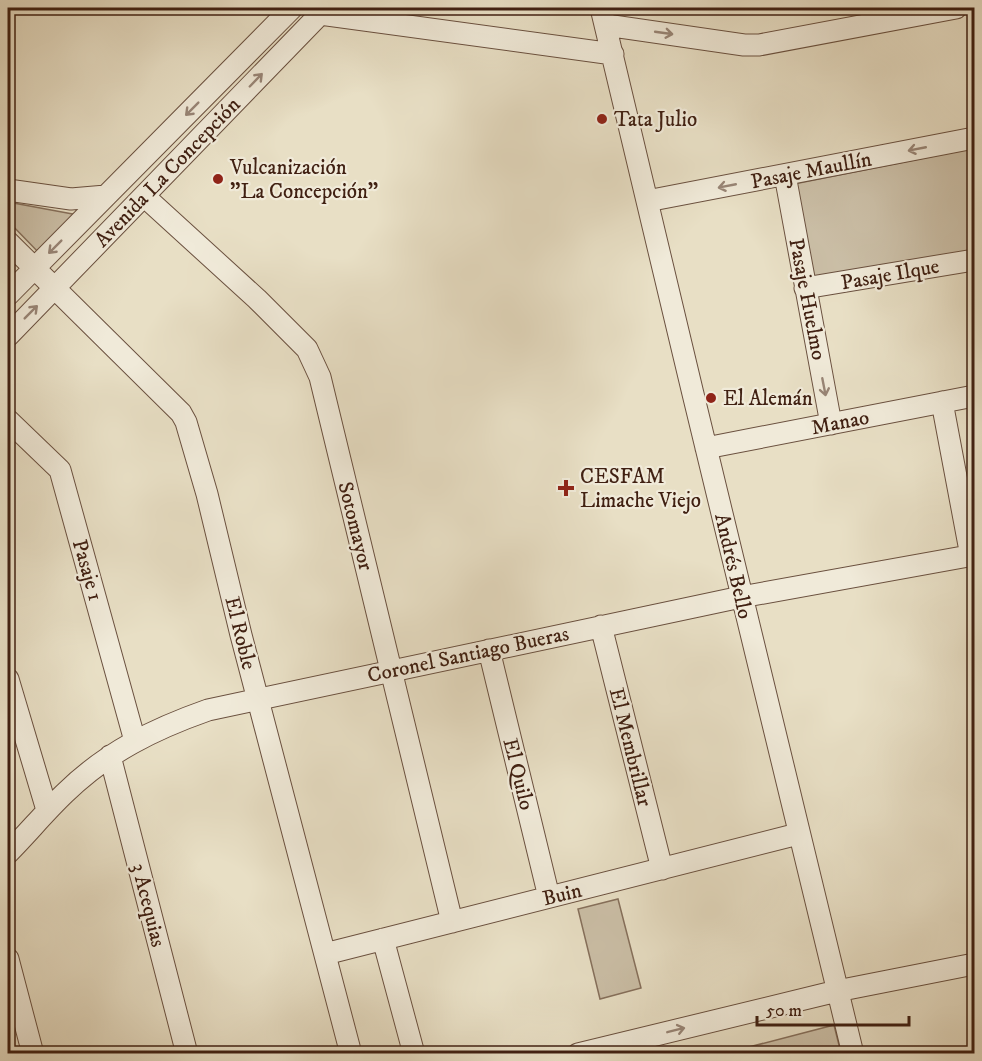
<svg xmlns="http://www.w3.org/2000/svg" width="982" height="1061" viewBox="0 0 982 1061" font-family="'IM FELL DW Pica',serif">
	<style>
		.green { fill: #cbbfa7; stroke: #86705c; stroke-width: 1.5 }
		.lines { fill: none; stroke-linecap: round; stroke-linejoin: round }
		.minor-casing { stroke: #6a503f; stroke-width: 23 }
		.minor { stroke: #f0ead9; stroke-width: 21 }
		.oneway { stroke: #988576 }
		.poi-dot { fill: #8f2418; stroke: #f0ead9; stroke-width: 2 }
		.labels { text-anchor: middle; stroke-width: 4.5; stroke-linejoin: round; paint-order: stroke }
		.poi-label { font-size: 21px; fill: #402012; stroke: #f0ead9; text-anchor: start }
		.street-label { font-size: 21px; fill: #402012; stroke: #f0ead9 }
	</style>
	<rect width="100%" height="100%" fill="#e8dfc5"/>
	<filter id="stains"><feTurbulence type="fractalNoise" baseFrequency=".00333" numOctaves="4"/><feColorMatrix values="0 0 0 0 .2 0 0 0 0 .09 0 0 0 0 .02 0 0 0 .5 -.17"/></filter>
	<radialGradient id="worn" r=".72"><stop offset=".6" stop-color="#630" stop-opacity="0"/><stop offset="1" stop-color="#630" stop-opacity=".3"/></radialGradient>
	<!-- green -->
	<path class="green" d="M974,148V252L812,280L794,184Z
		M8,202L78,215L40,254L8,221Z
		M618,899L641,988L600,999L578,909Z
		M834,1025L841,1053H726Z"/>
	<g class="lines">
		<!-- minor casing -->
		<g class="minor-casing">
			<path id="minor" d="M601,8C684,357 767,705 853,1054
				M320,14L613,54
				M606,25L744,45H759L956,8
				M785,175L831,424
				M8,190L71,199L106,196
				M144,196L257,299L307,349L320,377L452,922
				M647,201L974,138
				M8,242L181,413L186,422L207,494L241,635L351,1054
				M805,288L974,260
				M8,295L292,8
				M8,336L326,8
				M942,402L971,556
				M8,420L60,470L135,741
				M706,448L974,396
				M601,626L662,869
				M489,650L549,897
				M8,679L47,810
				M110,756L187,1054
				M8,853C27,834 45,812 65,793C107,752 154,729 208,710L741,597L974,555
				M383,939L414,1054
				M325,954L798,834
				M8,959L33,1054
				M578,1054L837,991L974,964"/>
		</g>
		<!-- minor -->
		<use href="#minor" class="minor"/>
	</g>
	<!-- one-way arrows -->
	<defs><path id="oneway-shaft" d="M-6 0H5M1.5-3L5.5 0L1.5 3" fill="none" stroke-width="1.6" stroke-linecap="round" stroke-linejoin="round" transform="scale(1.5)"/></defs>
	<g class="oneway">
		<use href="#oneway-shaft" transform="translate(664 33) rotate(8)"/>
		<use href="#oneway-shaft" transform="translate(256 80) rotate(-46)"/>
		<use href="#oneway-shaft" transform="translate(192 109) rotate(135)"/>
		<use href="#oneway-shaft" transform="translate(917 149) rotate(169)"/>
		<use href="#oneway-shaft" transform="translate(727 186) rotate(169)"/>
		<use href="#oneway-shaft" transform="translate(55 247) rotate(135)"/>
		<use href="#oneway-shaft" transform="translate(31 312) rotate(-45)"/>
		<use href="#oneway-shaft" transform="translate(824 387) rotate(79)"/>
		<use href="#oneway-shaft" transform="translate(676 1030) rotate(-14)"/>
	</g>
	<!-- markers -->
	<g class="poi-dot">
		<circle cx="602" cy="119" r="6"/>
		<circle cx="218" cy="179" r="6"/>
		<circle cx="711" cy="398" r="6"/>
		<path d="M563 479h6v6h6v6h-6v6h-6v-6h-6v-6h6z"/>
	</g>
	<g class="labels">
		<!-- poi labels -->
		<g class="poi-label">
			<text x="614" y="126">Tata Julio</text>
			<text x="230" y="174">Vulcanización<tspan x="230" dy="24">"La Concepción"</tspan></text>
			<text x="723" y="405">El Alemán</text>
			<text x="580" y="483">CESFAM<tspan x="580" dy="24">Limache Viejo</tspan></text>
		</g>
		<!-- street labels -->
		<g class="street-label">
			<text transform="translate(811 170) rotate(-11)" y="7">Pasaje Maullín</text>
			<text transform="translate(167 172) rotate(-46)" y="7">Avenida La Concepción</text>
			<text transform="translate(890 274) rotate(-10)" y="7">Pasaje Ilque</text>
			<text transform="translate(808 299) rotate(79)" y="7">Pasaje Huelmo</text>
			<text transform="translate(840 422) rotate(-11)" y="7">Manao</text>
			<text transform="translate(356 526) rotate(76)" y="7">Sotomayor</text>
			<text transform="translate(734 566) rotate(77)" y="7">Andrés Bello</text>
			<text transform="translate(88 570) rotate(74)" y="7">Pasaje 1</text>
			<text transform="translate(241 633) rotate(76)" y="7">El Roble</text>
			<text transform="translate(468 654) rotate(-12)" y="7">Coronel Santiago Bueras</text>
			<text transform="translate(631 747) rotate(76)" y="7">El Membrillar</text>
			<text transform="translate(519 774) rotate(76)" y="7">El Quilo</text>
			<text transform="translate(562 894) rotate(-14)" y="7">Buin</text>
			<text transform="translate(149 905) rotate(76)" y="7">3 Acequias</text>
		</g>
	</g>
	<!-- margin -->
	<rect width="982" height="1061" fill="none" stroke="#e8dfc5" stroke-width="30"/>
	<rect x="9" y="9" width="964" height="1043" fill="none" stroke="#402012" stroke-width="3"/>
	<rect x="15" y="15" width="952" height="1031" fill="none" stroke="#402012" stroke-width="1.5"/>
	<!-- scale -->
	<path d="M757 1016v9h152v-9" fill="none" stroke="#402012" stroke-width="3"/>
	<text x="766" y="1016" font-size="18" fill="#402012" stroke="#f0ead9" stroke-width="4.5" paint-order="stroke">50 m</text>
	<rect width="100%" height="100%" filter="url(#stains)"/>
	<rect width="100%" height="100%" fill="url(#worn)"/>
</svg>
